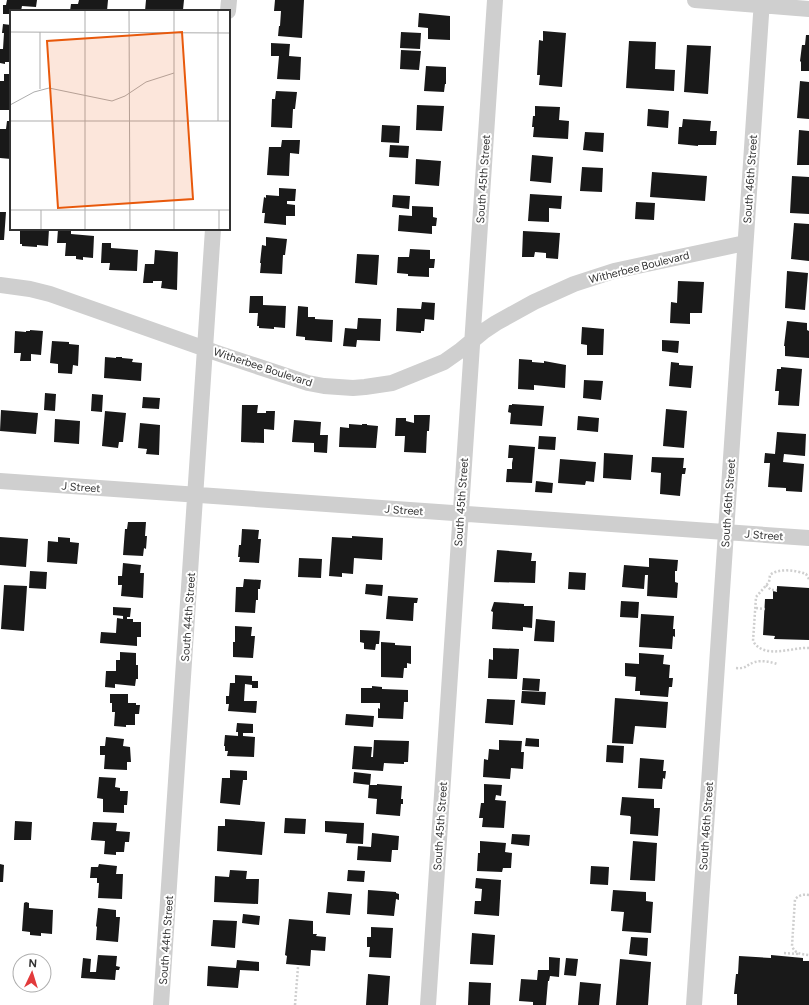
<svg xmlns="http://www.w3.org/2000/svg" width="809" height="1005" viewBox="0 0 809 1005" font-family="Figtree,sans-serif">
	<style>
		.building { fill: #191919 }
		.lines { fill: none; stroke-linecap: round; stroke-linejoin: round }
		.path { stroke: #cfcfcf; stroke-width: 2.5; stroke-dasharray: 2 2; stroke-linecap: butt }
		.minor { stroke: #cfcfcf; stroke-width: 16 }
		.labels { text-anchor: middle; stroke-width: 4; stroke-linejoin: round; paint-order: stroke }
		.street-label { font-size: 11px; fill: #323232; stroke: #fff }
		.inset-road { fill: none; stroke: #adadad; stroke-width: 1 }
		.view { fill: #e8590c; fill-opacity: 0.15; stroke: #e8590c; stroke-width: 2 }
		.inset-edge { fill: none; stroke: #323232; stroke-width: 2 }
	</style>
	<rect width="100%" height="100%" fill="#fff"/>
	<!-- building -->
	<path class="building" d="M7,0H37L36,7L22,6L21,11H11V14H3V5H6Z
		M79,0H108L107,11H70L71,4H78Z
		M146,0H184L183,10L145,11Z
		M275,0H304L302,38L278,36L279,26H280L281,11H274Z
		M419,13L450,16V40L428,39V28L418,27Z
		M3,24L11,25V62H5V64L0,63V49H3L4,33H2Z
		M543,31L566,33L562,87L539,85L540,75H537L539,40L543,41Z
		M401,32L421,33L420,49L400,48Z
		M806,35H809V71H801V62L800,61L802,45H805Z
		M629,41L656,42L655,69L675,70L674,91L626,88Z
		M271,43L290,44L289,56L301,57L300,80L277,79L279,56H271Z
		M687,45L711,46L708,94L684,92Z
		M401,50L421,51L419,70L400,69Z
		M426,66L446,67V84H445L444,92L424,91Z
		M4,74H11V110H0V81H4Z
		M800,81L809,82V119L797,118Z
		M276,91L297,92L295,109H293L292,128L271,127L272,99H275Z
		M417,105L444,106L442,131L416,130Z
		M535,106L560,107L559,120L569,121L568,139L533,137L534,127H532L533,116H535Z
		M648,109L669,111L668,128L647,126Z
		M683,119L711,121L710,131H717L716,145H698V146L678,144L679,127H682Z
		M7,121H11V159L0,158V129H6Z
		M382,125L400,126L399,143L381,142Z
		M799,130L809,131V165H797Z
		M585,132L604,133L603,152L583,150Z
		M282,140H300L299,154L290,153L289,176L267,175L269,147H281Z
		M390,145L409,146L408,158L389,157Z
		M532,155L553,157L551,183L530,181Z
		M416,159L441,161L439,186L415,184Z
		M582,167L603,168L602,192L580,191Z
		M652,172L707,176L705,201L650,197Z
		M792,176L809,177V214L790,213Z
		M279,188L296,189L295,201H287V204L295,205V216H286V225L264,223L265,213H262L264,197L266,198V195L279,196Z
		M530,194L562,196L561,209L549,208V222L528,221Z
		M393,195L410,196L409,209L392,207Z
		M636,202L655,203L654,220L635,219Z
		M412,206L433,207V217L437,218L436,226H432V234L398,231L399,215L412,216Z
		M0,212H6L4,240H0Z
		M794,223L809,224V261L791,259Z
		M12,229H49L48,246L37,245V247L22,246V244H20V231H12Z
		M58,229H71V234L94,236L93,258L83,257V260L76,259V256H65L66,243H57Z
		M523,231L560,233L558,259L546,258V253L535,252L534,257H522Z
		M266,237L287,239L285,255H283L282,274L260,273L261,263H260L262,245L266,246Z
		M102,243H111V248L138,250L137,271L109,270L110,263H101Z
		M410,249L430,250V259H435L434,268H429V277L408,276V274L397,273L398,257H409Z
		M155,250L178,252L177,290L161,288L162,281H153V283H143L145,264H154Z
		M357,254L379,255L377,285L355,283Z
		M787,271L808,273L805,310L785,308Z
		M678,281L704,282L702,313H690V324L670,323L671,302L677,303Z
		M250,296H263V305L286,306L285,328L274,327V329L259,328V326H257L258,313H249Z
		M422,302L435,303L434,320L425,319L424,331H421V333L396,331L397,308L421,309Z
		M298,306L308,307V317H315V319L333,320L332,342L305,340V337L296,336Z
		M358,318L381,319L380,341L357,340L356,347L343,346L345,328L357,329Z
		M787,321L807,323V330L809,331V358L785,356V346H784Z
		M582,327L604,329L603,355H587V345L581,344Z
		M30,330L43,331L41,355L31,354V361H20L21,353H14L15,331L26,332V331H30Z
		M662,340L679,341L678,353L662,351Z
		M52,341L69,342V344L79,345L78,366L73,365L72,374L58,373V364L50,363Z
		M105,357L116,358V357H122V358L133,359L132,362L142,363L141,381L104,378Z
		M519,359L532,360V362L544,363V361L566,365L565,388L534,385V390L518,389Z
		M671,362L679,363V365L693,366L691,388L669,386Z
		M781,367L802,369L799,406L778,405L779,391H775L777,369H781Z
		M584,380L603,381L601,400L583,398Z
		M45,393L56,394L55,411L44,410Z
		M92,394L103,395L102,412L91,411Z
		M143,397L160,398L159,409L142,408Z
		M512,404L544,406L542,426L510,424L511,413L508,412L509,405H512Z
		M242,405H258L257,413H266V411H275L274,430L264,429V443L241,442Z
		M666,409L687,411L684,448L663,446Z
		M1,410L38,413L36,434L0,431Z
		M105,411L126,413L123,442H119L118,448L102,446Z
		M414,415H430L429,431H427L426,453L404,452L405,436H395L396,418H406V421L414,423Z
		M578,416L599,418L598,432L577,430Z
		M55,419L80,421L79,444L54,442Z
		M294,420L321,422L320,435H328L327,453L314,452V443L292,442Z
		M140,423L160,425L159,455L146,454L147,449L138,448Z
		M349,424L362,425V424H367V425L378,426L376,448L339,447L340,427L349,428Z
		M777,432L806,434L805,456L784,454L783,462L804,464L802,492L786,491V488L768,487L770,463H764L765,453L775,454Z
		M539,436L556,437L555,450L538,449Z
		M509,445L535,447L532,483L506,482L507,469H512V463L513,458H508Z
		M604,453L633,455L631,480L603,478Z
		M652,457L684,458L683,468H686L685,474H682L680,496L660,494L661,473L651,472Z
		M560,459L596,462L594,482L586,481L585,485L558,483Z
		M536,481L553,483L552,493L535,492Z
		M128,522H146L145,536H147L146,549L144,548L143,556L123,555L125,529H127Z
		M242,529L259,530L258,539H261L259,563L239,562L240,557H238L239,545H241Z
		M352,536L383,538L382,560L354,558L353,574L342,573V577L329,576L332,537L352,538Z
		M0,537L28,539L26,567L0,565Z
		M58,537L70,538V542L79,543L77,564L47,562L48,541L58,542Z
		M497,550L532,553L531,561H536L535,583L494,582Z
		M299,558L322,559L321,578L298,577Z
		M649,558L678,560L677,571H675V582L678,583L677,598L647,596L648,575H645L644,589L622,587L624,565L649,567Z
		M123,563L141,565L140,573H144L143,598L121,596L122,585H118V576H122Z
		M30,571L47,572L46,589L29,588Z
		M569,572L586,573L585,590L568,589Z
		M244,579L261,580L260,589H258V600H256L255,613L235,612L236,587H243Z
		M366,584L383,585L382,596L365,594Z
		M4,585L27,586L24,631L1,629Z
		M777,586L809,588V640L774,639L775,636L763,635L765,599H773V591L777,592Z
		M388,596L418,598L417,603H414L413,621L386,619Z
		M621,601L639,602L638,618L620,617Z
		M494,602L524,604V606H533L532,628L523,627V631L492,629L493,612L491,611Z
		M113,607L131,608L130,617H127V619H133V622H141V637H137V646L100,643L101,632L116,633L117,618L123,619V616L113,615Z
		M641,614L674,616L673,629H675V637L673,636L672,649L639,647Z
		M536,619L555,621L554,642L534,641Z
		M235,626L252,627L251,636H255L253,658L233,657V642H235Z
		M360,630L380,631L379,644H376L375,650L364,649V643L360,642Z
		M381,642L395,643V645L411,646V664L407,663V668H404L403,678L381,677Z
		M493,648L519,649L517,679L488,678L489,659L493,660Z
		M120,652L136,653V665H138V679H136L135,686L115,684V688L105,687L106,671H116V660H120Z
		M639,653L664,655L663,664L670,665L669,678H673L672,687H669L668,697L640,695V691H635L636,677L625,676V663L639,664Z
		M235,675L252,676V681H258V688H252V685L245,684L244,701H257L256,713L228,711L229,704H226V696H229L230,683H235Z
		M523,678L540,679L539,691L522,690Z
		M372,686L382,687V689L408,690V702H404L403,719L378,718V708L380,709V703H361V688H372Z
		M522,691L546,692L545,705L521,703Z
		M110,694H128V703H136V705H140L139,714H135V725H126V727L114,726L115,712H112V703H110Z
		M615,698L668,702L666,728L635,726L633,744L612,743Z
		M487,699L515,700L513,725L485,723Z
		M346,714L374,716L373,727L345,725Z
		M237,723L253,724V733H243V736L255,737L254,757L227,756L228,751H225V746H224L225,735L238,736V732H236Z
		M106,737L124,739L123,746L130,747L131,762H127V770L104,769L105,755H100V746H105Z
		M526,738L539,739V747L525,746Z
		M374,740L409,741L408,762H404V764L384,763L383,771L352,769L354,746L372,747L371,757H373Z
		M499,740L522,741L521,752H524L523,769L511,768L510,779L483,777L484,759L488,760L489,749L499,750Z
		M607,745L624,746L623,763L606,762Z
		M640,758L664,760L663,771H666L665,779L663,778L662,789L638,788Z
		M230,770L247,771V780H243L240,805L220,803L222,778H230Z
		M354,772L371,774L370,785L353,783Z
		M99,777L116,778L115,787L120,788V791H128L127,805H124V813L103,812V799L97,798Z
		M377,784L402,786L401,799H403V804H401L400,816L376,814L377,799L368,798L369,785H377Z
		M484,784L502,785L501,796L496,795L495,800L506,801L504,828L482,827L483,818H479L481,803H484Z
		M622,797L654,799V808H660L658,836L630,834L631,817L630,816L620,815Z
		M285,818L306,819L305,834L284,833Z
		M225,819L265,822L262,855L217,851L218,826H225Z
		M15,821L32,822L31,840H14Z
		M325,821L364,823L363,844L346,843L347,834L325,832Z
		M93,822L117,823L116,831L130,832L129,842H125L124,852H116V855L104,854L105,841L91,840Z
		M372,833L399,836L398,850H392L391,862L357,860L358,846L371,847Z
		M512,834L530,835L529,846L511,844Z
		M480,841L506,843L505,852L512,853L511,868H503L502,872L477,871L478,853H480Z
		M633,841L657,843L655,881L630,880Z
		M0,864L4,865L3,882H0Z
		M99,864L117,866L116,874H123L122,899L98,898L99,883H97V878H90L91,867H98Z
		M591,866L609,867L608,885L590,884Z
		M230,870L247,871L246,879H259L258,904L214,902L215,876L229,877Z
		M348,870L365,871L364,882L347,881Z
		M476,878L501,880L499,916L474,914L475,901H481L482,889L475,888Z
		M368,890L396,892V893L399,894V900L396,899L394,916L367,914Z
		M613,890L646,892V901L653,902L651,933L622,931L624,912L611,911Z
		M328,892L352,894L350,915L326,913Z
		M26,902L29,903V908L53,910L52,934L41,933V936L30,935V932L22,931L24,903Z
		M98,908L116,910V917H120L118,942L96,940L97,927L96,926Z
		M243,914L260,916L259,925L242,923Z
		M289,919L313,921V934H317L316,936L326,937L325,951L311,950L310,966L286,964L287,956L285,955Z
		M213,920L237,921L235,948L211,946Z
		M371,927L393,928L391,958L369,957L370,947H367V937H371Z
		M472,933L495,935L493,965L470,964Z
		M631,937L648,938L647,956L629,954Z
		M98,955L117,956L116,966L120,967L119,970H116L115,980L81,978L83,958L91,959L90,972H96Z
		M771,955L803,958V961H809V1005H737V994H734L736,974H738L739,956L771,958Z
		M549,957L560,958L559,977L550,976L549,981H548L546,1005H533V1002L519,1001L521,979L537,980L538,970H549Z
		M566,958L578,959L576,976L564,975Z
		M620,959L651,962L648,1005H616Z
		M237,960L259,962V971L240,970L238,988L207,986L208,966L236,968Z
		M368,974L390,976L388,1005H366Z
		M469,982L491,983L490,1005H468Z
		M580,982L601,984L599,1005H578Z"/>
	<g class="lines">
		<!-- path -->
		<path class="path" d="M809,579L806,574C796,570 778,568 770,575L769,582L756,597L753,641C764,660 792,647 809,648
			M766,585L771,590H777
			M756,608L765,609
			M736,668C746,669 746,665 755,662C761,660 772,662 777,664
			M809,895C803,894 800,895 795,899L792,946C795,954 801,954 809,955
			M784,953L799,954
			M295,1005L298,967"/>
		<!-- minor -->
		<path class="minor" d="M695,0L809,9
			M228,11L229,0
			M0,285L30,289L50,294L220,354L308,383L324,386L353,388L365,387L392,383L444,362L461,350L484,331L496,323L534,302L574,284L614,271L745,243
			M0,481L809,538
			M161,1005L213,229
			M428,1005L495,0
			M694,1005L762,0"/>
	</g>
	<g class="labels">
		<!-- street labels -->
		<g class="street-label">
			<text transform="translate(483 179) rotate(-86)" y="4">South 45th Street</text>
			<text transform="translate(750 179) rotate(-86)" y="4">South 46th Street</text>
			<text transform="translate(639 267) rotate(-14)" y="4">Witherbee Boulevard</text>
			<text transform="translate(263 367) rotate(18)" y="4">Witherbee Boulevard</text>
			<text transform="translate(81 487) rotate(4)" y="4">J Street</text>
			<text transform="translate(461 502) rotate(-86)" y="4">South 45th Street</text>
			<text transform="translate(728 503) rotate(-86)" y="4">South 46th Street</text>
			<text transform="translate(404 510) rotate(4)" y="4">J Street</text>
			<text transform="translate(764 535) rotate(4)" y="4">J Street</text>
			<text transform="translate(188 617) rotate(-86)" y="4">South 44th Street</text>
			<text transform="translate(440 826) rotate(-86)" y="4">South 45th Street</text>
			<text transform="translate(706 826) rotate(-86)" y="4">South 46th Street</text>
			<text transform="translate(166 940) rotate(-86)" y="4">South 44th Street</text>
		</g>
	</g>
	<!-- overview -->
	<g transform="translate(10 10)">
		<rect width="220" height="220" fill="#fff"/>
		<path class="inset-road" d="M75,0V220M119,0L120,220M164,0V220M208,0V111M0,22L220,23M30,22V79M0,95L24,82L39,78L102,91L115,86L136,72L164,63M0,111H220M0,200H220M31,200V220M209,200V220"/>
		<path class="view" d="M172,22L183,189L48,198L37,31Z"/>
		<rect width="220" height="220" class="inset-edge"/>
	</g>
	<!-- north arrow -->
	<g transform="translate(32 973) rotate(4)"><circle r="19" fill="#ffffff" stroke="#adadad"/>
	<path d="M0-3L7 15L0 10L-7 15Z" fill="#e23a3b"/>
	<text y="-6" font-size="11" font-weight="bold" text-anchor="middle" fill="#323232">N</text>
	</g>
</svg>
